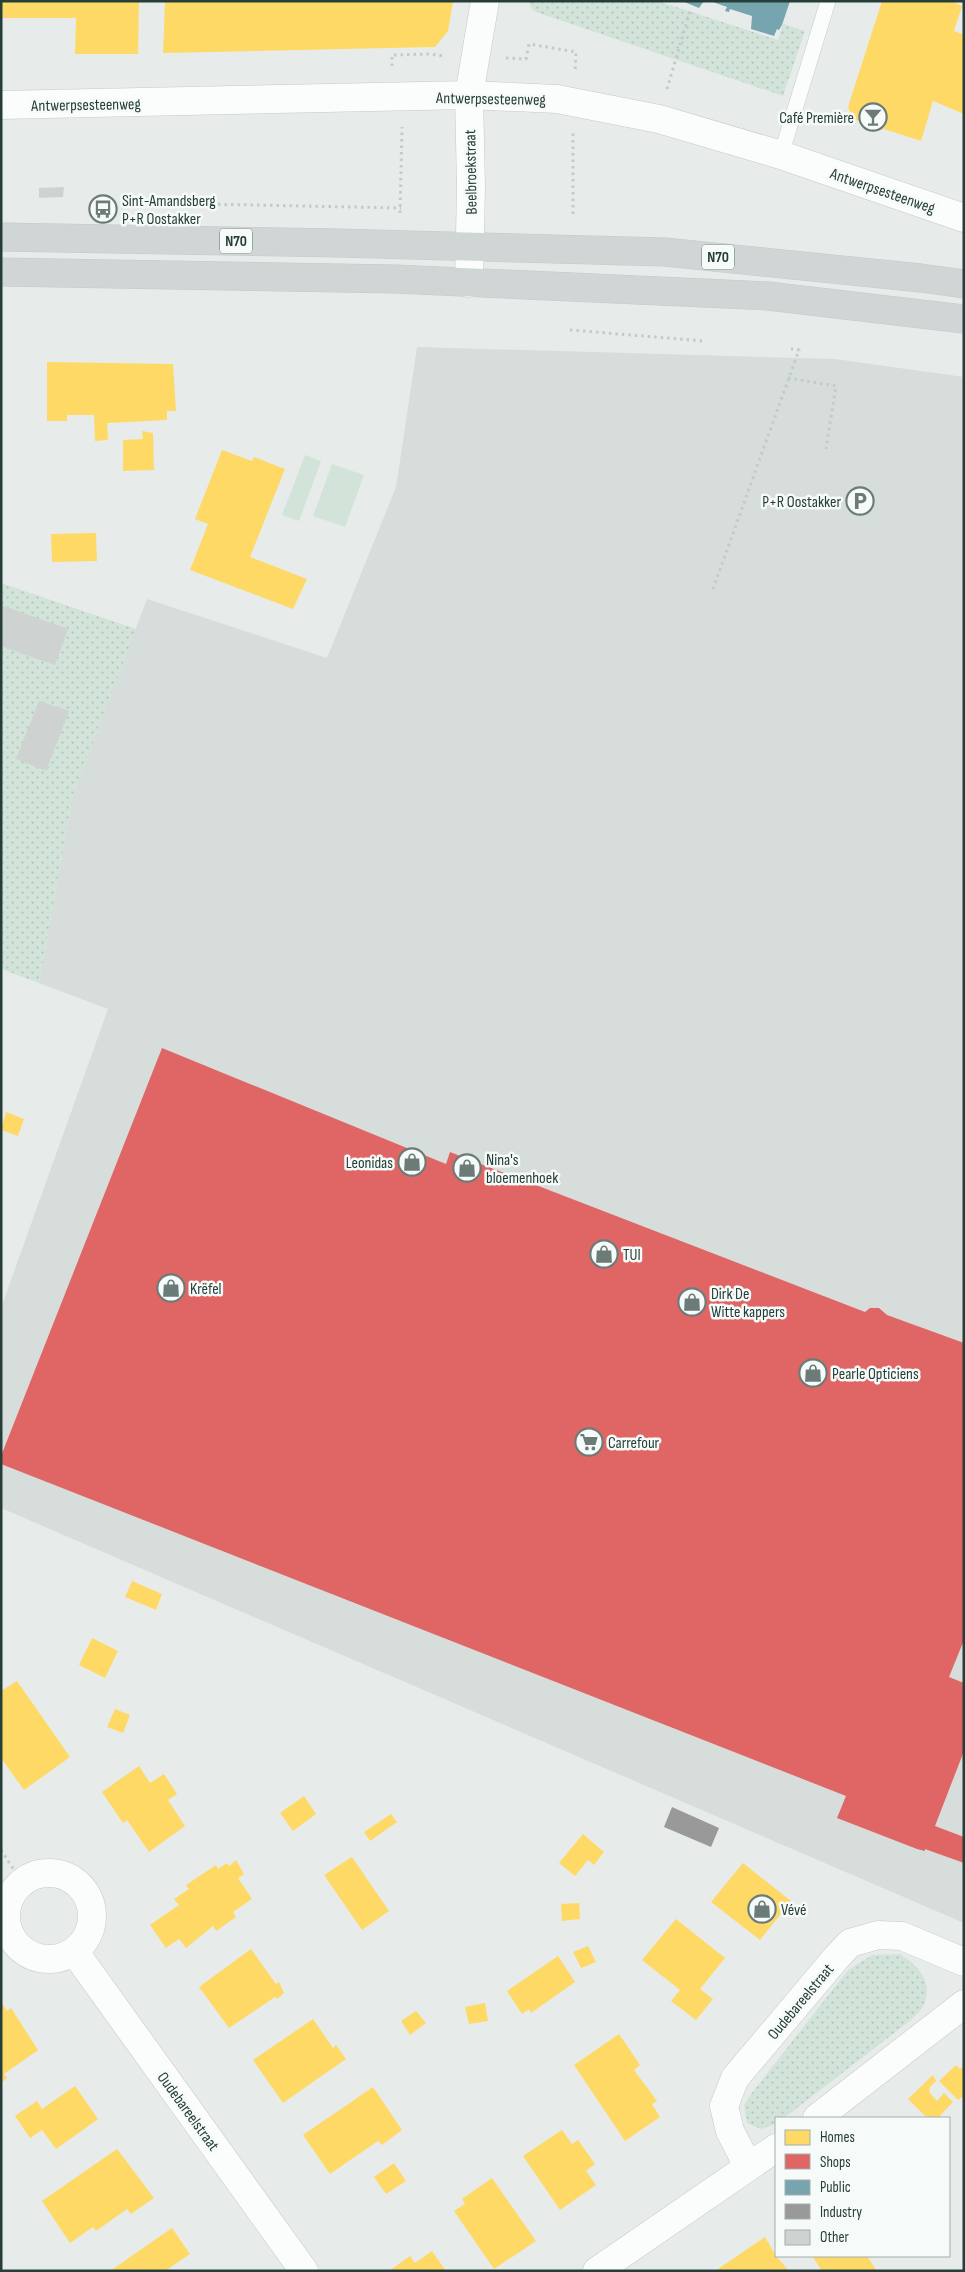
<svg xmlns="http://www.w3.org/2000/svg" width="965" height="2272" viewBox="0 0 965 2272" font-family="'Sofia Sans Condensed',sans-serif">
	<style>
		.built { fill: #d6ddda }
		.grass { fill: url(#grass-dots) }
		.green { fill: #d2e3d9 }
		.homes { fill: #ffd966 }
		.shops { fill: #e06666 }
		.public { fill: #76a5af }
		.industry { fill: #999 }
		.building { fill: #ced3d1 }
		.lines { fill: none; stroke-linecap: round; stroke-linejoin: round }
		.service-casing { stroke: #c4c9c7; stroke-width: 16 }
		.minor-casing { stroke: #c4c9c7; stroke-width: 29 }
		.tertiary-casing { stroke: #c4c9c7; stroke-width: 29 }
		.primary-casing { stroke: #c3cac9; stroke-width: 29 }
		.path { stroke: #c3cbca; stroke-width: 3; stroke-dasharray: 2.5 4; stroke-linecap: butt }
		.service { stroke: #fbfcfc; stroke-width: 15 }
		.minor { stroke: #fbfcfc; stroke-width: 28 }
		.tertiary { stroke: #fbfcfc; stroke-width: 28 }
		.primary { stroke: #d0d6d5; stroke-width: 28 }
		.labels { text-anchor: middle; stroke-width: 5; stroke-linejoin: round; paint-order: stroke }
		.shield { fill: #f6faf8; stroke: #647673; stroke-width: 1 }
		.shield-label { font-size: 15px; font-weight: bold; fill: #263e3a }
		.street-label { font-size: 16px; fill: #263e3a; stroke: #f6faf8 }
		.poi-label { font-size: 16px; fill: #263e3a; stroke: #f6faf8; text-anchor: start }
	</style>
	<defs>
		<pattern id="grass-dots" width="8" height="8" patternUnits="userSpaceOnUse" patternTransform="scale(1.25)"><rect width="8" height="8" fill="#d2e3d9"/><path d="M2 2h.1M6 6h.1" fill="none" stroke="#b4c4bb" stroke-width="1.8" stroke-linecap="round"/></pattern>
	</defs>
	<rect width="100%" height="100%" fill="#e7ecea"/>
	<!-- built -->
	<path class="built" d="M417,347L835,359L964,377V1923L1,1508V1308L108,1009L39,983L73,794L147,599L327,658L396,487Z"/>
	<!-- grass -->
	<path class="grass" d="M528,1H658L778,40L783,24L805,31L783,96L533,11Z
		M1,583L136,629L73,794L39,983L1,969Z
		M900,1954C917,1965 932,1979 925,2002C924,2008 915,2015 911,2020L784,2118H776V2124L761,2129L747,2123L744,2105L751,2094L848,1970L872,1955Z"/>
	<!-- green -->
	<path class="green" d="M305,455L321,461L299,521L282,515Z
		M332,464L364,475L345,527L313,516Z"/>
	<!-- homes -->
	<path class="homes" d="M1,1H139L138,54H75L76,18H1Z
		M165,1H453L448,31L435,47L163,53Z
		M882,1H951L962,6L954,31L964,35V114L933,101L921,141L853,119L848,107Z
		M47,362L173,364L176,411H167V420L107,423L108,440L95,441L94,415H67V421H47Z
		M142,431L153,433L154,470L123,471V440L143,439Z
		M222,450L252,461L254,457L285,469L250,557L307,579L293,609L190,570L208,524L195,519Z
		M96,533L97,561L52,562L51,534Z
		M6,1112L24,1119L18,1136L1,1130Z
		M132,1581L162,1594L156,1610L125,1597Z
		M92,1638L118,1651L105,1678L79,1665Z
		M17,1681L70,1757L24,1790L1,1758V1691Z
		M115,1709L130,1715L123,1733L107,1727Z
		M139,1766L150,1783L164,1774L177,1794L168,1800L185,1826L149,1852L127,1820L123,1823L102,1792Z
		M304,1796L316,1814L293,1831L280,1813Z
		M391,1814L397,1822L370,1841L364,1832Z
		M583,1834L604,1852L594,1865L588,1860L575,1876L559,1863Z
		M352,1857L389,1911L362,1930L324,1875Z
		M236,1860L244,1874L238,1878L252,1899L233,1912L236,1917L216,1931L213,1926L186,1948L179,1939L166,1948L150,1925L179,1905L174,1899L189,1889L186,1885L216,1865L218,1869L227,1863L229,1866Z
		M743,1863L791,1901L760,1940L711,1902Z
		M579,1903L580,1919L562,1921L561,1904Z
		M676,1919L725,1958L700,1989L713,1999L696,2020L671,2001L680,1990L642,1960Z
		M588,1946L596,1962L581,1968L573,1952Z
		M251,1949L276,1984L279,1982L284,1993L277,1999L275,1997L229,2028L199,1987Z
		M558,1956L575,1982L531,2013L529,2009L522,2014L507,1991Z
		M1,2002L7,2011L11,2008L38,2050L4,2074L7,2078L1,2083Z
		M485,2003L488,2021L469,2024L465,2007Z
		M416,2011L426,2023L410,2035L401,2021Z
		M313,2019L333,2048L336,2045L346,2059L283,2103L253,2060Z
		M619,2034L640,2065L634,2070L657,2101L652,2104L660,2117L625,2141L574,2065Z
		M956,2065L960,2069L964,2065V2099L962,2097L958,2100L939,2081Z
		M933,2075L936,2081L930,2087L929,2092L937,2101L944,2093L953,2102L938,2118H927L908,2099Z
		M75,2086L98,2119L56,2149L42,2130L30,2138L15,2116L37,2101L42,2109Z
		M373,2087L402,2130L382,2145L378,2141L330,2174L303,2135Z
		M562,2130L572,2144L578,2140L595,2164L586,2171L596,2185L560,2210L523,2156Z
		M117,2149L154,2198L131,2214L127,2209L96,2231L93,2227L70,2243L42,2201Z
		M394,2163L406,2181L386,2194L374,2177Z
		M492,2178L536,2241L494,2269L454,2211L465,2204L462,2199Z
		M172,2228L190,2254L165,2271H110Z
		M765,2237L776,2256L789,2271H715Z
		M432,2251L446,2271H389L410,2256L415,2263Z
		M812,2256H867L877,2271H822Z"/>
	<!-- shops -->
	<path class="shops" d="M162,1048L446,1164L450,1152L865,1312L870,1308H879L887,1315L964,1343V1640L949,1677L964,1683V1751L935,1826L964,1837V1863L925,1849V1851L917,1849L837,1818L846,1796L1,1464V1456Z"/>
	<!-- public -->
	<path class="public" d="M682,1H704L699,8Z
		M710,1H790L782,25L779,30L777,29L774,36L751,29L752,16L730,9L729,12L725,11L727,7Z"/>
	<!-- industry -->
	<path class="industry" d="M672,1807L719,1828L711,1847L664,1827Z"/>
	<!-- building -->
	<path class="building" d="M64,187L63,197L39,198V188Z
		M1,605L68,629L55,665L1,646Z
		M39,701L69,711L46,771L16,759Z"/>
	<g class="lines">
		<!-- service casing -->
		<g class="service-casing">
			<path id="service" d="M781,155L828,1"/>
		</g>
		<!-- minor casing -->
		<g class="minor-casing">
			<path id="minor" d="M1,105L469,95L557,99L659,119L781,155L964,218
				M6 1916a43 43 0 1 1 86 0a43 43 0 1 1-86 0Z
				M74,1951L304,2271
				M817,2118L964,2004
				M748,2166L730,2131L724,2106L735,2078L836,1958L850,1943L878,1935L902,1936L964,1962
				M597,2271L776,2148"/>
		</g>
		<!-- tertiary casing -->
		<g class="tertiary-casing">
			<path id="tertiary" d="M469,283L471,187L469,95L485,1"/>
		</g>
		<!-- primary casing -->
		<g class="primary-casing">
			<path id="primary" d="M1,237L340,243L665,252L921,278L964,284
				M1,272L396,279L768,296L964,319"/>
		</g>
		<!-- path -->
		<path class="path" d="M506,58L526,59L529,44L576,52L575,72
			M392,66V55L430,54L444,56
			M667,89L690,11
			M205,204L401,208
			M400,213L402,127
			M573,214V133
			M570,330L704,341
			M788,378L836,386L826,449
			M713,589L799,350L791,349
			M1,1850L22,1882"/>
		<!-- service -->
		<use href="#service" class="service"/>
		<!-- minor -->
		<use href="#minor" class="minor"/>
		<!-- tertiary -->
		<use href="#tertiary" class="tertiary"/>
		<!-- primary -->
		<use href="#primary" class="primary"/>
	</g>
	<!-- icons -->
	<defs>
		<g id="bar-ring" transform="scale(1.4375)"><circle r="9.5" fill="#f6faf8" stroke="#6a7b78" stroke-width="1.5"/><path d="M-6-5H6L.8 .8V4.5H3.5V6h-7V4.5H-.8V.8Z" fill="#6a7b78"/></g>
		<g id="bus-ring" transform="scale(1.4375)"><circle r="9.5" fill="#f6faf8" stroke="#6a7b78" stroke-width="1.5"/><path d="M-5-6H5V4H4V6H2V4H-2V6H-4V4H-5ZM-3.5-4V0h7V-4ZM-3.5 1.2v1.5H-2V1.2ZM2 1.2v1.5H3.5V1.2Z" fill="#6a7b78"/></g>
		<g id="parking-ring" transform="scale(1.4375)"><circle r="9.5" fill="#f6faf8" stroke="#6a7b78" stroke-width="1.5"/><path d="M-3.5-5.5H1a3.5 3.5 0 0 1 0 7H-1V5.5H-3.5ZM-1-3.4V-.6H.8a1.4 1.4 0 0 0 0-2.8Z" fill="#6a7b78"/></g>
		<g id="shop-ring" transform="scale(1.4375)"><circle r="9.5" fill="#f6faf8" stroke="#6a7b78" stroke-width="1.5"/><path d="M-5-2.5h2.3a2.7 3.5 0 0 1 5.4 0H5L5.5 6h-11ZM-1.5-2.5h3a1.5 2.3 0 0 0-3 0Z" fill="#6a7b78"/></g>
		<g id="supermarket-ring" transform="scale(1.4375)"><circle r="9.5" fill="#f6faf8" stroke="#6a7b78" stroke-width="1.5"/><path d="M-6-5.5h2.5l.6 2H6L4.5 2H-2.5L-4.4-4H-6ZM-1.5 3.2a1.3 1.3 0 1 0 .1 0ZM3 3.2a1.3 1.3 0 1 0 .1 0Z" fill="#6a7b78"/></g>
	</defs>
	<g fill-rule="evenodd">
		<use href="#bar-ring" x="873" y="117"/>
		<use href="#bus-ring" x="103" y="209"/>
		<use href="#parking-ring" x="860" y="501"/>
		<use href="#shop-ring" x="412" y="1162"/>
		<use href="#shop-ring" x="467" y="1168"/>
		<use href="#shop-ring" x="604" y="1254"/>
		<use href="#shop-ring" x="171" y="1288"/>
		<use href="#shop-ring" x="692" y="1302"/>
		<use href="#shop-ring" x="813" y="1373"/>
		<use href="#supermarket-ring" x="589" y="1442"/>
		<use href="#shop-ring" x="762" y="1909"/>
	</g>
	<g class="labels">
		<!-- shield labels -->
		<g class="shield">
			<rect x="220" y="228.5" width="32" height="25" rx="4"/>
			<rect x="702" y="244.5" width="32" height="25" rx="4"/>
		</g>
		<g class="shield-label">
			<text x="236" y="246">N70</text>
			<text x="718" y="262">N70</text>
		</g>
		<!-- street labels -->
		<g class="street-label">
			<text transform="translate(491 98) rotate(1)" y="6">Antwerpsesteenweg</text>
			<text transform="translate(86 104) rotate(-1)" y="6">Antwerpsesteenweg</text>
			<text transform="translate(470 172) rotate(-91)" y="6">Beelbroekstraat</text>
			<text transform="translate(883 190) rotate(19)" y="6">Antwerpsesteenweg</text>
			<text transform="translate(800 2001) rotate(-50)" y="6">Oudebareelstraat</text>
			<text transform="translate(189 2111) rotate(54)" y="6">Oudebareelstraat</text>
		</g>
		<!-- poi labels -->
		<g class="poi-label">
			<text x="854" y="123" text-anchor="end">Café Première</text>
			<text x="122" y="206">Sint-Amandsberg<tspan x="122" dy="18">P+R Oostakker</tspan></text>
			<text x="841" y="507" text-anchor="end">P+R Oostakker</text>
			<text x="486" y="1165">Nina's<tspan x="486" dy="18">bloemenhoek</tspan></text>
			<text x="393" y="1168" text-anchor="end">Leonidas</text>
			<text x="623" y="1260">TUI</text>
			<text x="190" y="1294">Krëfel</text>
			<text x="711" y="1299">Dirk De<tspan x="711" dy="18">Witte kappers</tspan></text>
			<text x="832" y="1379">Pearle Opticiens</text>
			<text x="608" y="1448">Carrefour</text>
			<text x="781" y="1915">Vévé</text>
		</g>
	</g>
	<!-- border -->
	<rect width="965" height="2272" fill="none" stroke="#263e3a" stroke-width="5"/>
	<!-- legend -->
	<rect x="775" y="2117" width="175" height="140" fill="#f6faf8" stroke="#a3afac"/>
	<rect x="785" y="2130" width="25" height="15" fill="#ffd966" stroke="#a3afac"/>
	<text x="820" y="2142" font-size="15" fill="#263e3a">Homes</text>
	<rect x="785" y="2154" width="25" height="15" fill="#e06666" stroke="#a3afac"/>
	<text x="820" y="2167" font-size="15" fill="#263e3a">Shops</text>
	<rect x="785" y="2180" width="25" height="15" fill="#76a5af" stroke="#a3afac"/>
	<text x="820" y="2192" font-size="15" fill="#263e3a">Public</text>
	<rect x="785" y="2204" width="25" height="15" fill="#999999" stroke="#a3afac"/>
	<text x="820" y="2217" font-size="15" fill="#263e3a">Industry</text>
	<rect x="785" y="2230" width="25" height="15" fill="#ced3d1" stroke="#a3afac"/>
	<text x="820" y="2242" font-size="15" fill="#263e3a">Other</text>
</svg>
